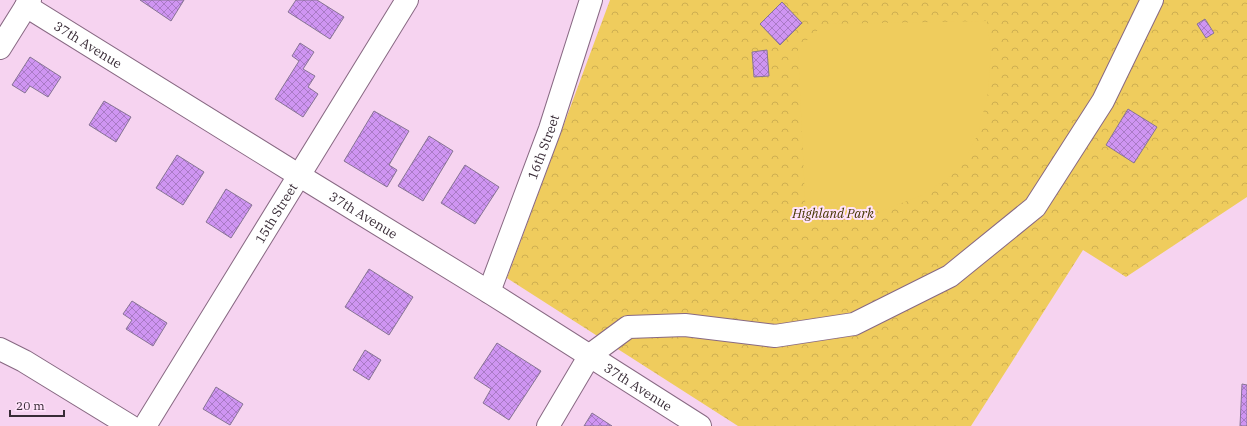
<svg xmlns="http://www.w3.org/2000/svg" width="1247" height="426" viewBox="0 0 1247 426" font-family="'IBM Plex Serif',serif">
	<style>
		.park { fill: url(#park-crowns) }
		.pitch { fill: #efcc5d }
		.building { fill: url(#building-cross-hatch); stroke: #877494 }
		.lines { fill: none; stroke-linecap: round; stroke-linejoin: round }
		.minor-casing { stroke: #886983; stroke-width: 24 }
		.minor { stroke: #fff; stroke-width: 22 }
		.labels { text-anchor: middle; stroke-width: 4; stroke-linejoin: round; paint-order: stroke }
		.street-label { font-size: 13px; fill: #382b36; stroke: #ffe2fa }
		.park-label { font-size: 13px; font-style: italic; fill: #443500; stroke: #ffe2fa }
	</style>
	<defs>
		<pattern id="park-crowns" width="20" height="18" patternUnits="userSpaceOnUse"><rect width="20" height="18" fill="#efcc5d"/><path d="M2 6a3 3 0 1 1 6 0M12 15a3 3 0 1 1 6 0" fill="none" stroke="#ceaf51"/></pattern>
		<pattern id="building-cross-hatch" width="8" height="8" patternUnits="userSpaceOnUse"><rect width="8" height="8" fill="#cf95f2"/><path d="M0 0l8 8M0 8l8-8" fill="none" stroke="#a97ac5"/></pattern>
	</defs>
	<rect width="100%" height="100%" fill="#f6d3f0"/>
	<!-- park -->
	<path class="park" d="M610,0H1247V197L1126,277L1083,250L971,426H738L507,278Z"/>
	<!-- pitch -->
	<path class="pitch" d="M987,21L991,51L988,93L978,134L960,169L923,195L881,211L806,220L798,49L824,24Z"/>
	<!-- building -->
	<path class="building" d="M140,0H184L171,21Z
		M296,0H317L344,17L330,39L288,12Z
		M782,2L802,23L780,45L760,24Z
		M1205,19L1214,33L1206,38L1197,24Z
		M300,43L314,52L303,69L315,76L308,87L318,94L303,117L275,99L299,61L292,56Z
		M767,50L769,76L754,77L752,52Z
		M30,57L61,77L48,97L30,86L25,93L12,85Z
		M104,101L131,117L116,142L89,125Z
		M1128,109L1157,127L1134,163L1106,145Z
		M374,111L409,131L389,165L397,170L387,187L344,161Z
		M429,136L453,151L423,201L398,186Z
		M177,155L204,172L183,205L156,188Z
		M465,165L499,187L475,224L441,203Z
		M226,189L252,205L231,238L206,222Z
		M369,269L413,297L389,335L345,307Z
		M132,301L167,323L153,346L126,329L132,320L123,314Z
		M497,343L541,371L509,420L483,403L491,389L474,378Z
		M365,350L381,360L369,380L353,370Z
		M1242,384L1247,385V426H1240Z
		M216,387L243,404L230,425L203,409Z
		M592,413L612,426H584Z"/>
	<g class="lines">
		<!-- minor casing -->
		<g class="minor-casing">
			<g id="minor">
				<path id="s1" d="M26,6L300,176L489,292L700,426"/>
				<path d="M0,48L30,0"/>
				<path id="s2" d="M489,292L550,129L591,0"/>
				<path d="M0,349L24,361L130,426"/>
				<path id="s3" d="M145,426L407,0"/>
				<path d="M548,426L590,355L628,327L685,325L775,336L854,324L950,276L1035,207L1103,101L1152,0"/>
			</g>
		</g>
		<!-- minor -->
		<use href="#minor" class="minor"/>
	</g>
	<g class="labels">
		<!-- street labels -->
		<g class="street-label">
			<text dy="5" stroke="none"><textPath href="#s1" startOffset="73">37th Avenue</textPath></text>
			<text dy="5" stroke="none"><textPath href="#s2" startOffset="155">16th Street</textPath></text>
			<text dy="5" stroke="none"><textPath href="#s3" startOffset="250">15th Street</textPath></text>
			<text dy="5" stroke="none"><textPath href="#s1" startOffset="397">37th Avenue</textPath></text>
			<text dy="5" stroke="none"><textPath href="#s1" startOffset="721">37th Avenue</textPath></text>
		</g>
		<!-- park labels -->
		<g class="park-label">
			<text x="833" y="218">Highland Park</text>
		</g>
	</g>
	<!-- scale -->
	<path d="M10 410v6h54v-6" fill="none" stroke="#382b36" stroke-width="2"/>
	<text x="16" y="410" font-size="12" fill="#382b36" stroke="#ffe2fa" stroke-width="3" paint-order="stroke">20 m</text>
</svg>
